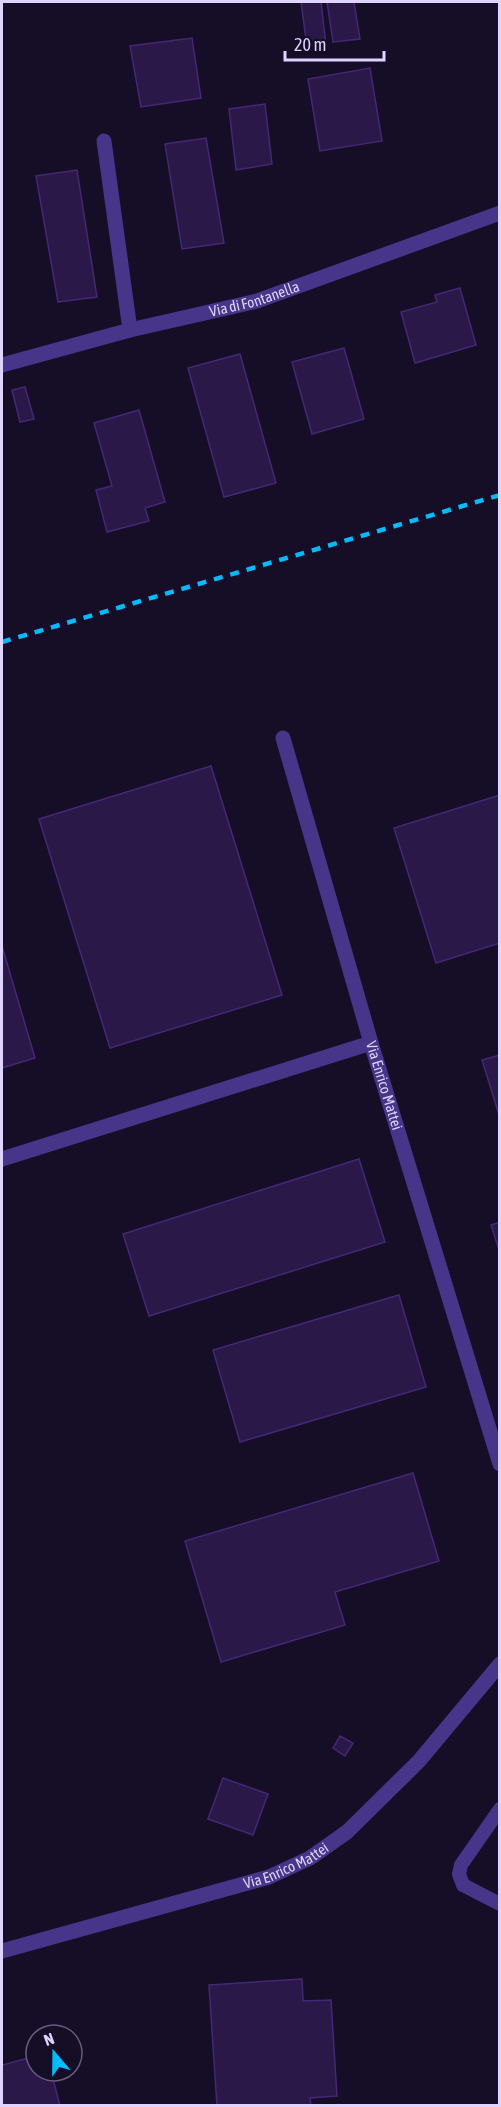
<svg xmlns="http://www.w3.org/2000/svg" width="501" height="2107" viewBox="0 0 501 2107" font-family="'Asap Condensed',sans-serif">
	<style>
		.building { fill: #2a1849; stroke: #442876; stroke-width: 1.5 }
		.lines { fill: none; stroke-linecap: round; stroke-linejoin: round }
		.service { stroke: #463589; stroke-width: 14 }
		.minor { stroke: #463589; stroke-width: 15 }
		.rail { stroke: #00bcfe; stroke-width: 4.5; stroke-dasharray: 9 8; stroke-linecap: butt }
		.labels { text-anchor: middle; stroke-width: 6; stroke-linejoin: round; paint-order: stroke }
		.street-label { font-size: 15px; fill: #dfd3ff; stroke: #160d27 }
	</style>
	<rect width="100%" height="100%" fill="#160d27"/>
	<!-- building -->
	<path class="building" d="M301,2H321L326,45L307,47Z
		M327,2H354L360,39L333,42Z
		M192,38L201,98L141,107L130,46Z
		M370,68L382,141L320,151L308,79Z
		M265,104L272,164L236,170L229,109Z
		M206,138L224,243L182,249L165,144Z
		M77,170L97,297L58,302L36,176Z
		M460,288L476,345L415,363L401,312L437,302L435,295Z
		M344,348L364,419L312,434L292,362Z
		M240,354L276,483L224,497L188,368Z
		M25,387L34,419L20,422L12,390Z
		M139,410L165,502L145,508L149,521L107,532L96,490L112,486L94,423Z
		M211,766L282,995L110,1048L39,819Z
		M500,795V943L436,963L394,828Z
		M2,946L35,1058L2,1068Z
		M500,1055V1118L482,1060Z
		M359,1159L385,1242L149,1316L123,1234Z
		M500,1222V1253L491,1225Z
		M399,1295L426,1387L240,1442L213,1350Z
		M413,1473L439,1561L335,1592L345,1625L221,1662L185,1541Z
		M340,1736L353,1743L345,1756L333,1748Z
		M223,1778L268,1794L253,1835L208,1819Z
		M302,1979L303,2001L331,2000L337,2096L310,2098L311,2106H217L209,1985Z
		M36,2056V2071H51L60,2106H2V2065Z"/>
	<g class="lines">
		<!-- service -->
		<path class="service" d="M500,1809L461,1865L459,1874L463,1885L500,1904"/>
		<!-- minor -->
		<g class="minor">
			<path d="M104,141L130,330"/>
			<path id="s1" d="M2,365L130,330L257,301L500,213"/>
			<path id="s2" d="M283,738L371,1043L500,1464"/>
			<path d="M2,1159L371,1043"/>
			<path id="s3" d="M2,1951L269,1877L310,1858L347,1832L419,1761L500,1664"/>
		</g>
		<!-- rail -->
		<path class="rail" d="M2,642L500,495"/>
	</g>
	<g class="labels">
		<!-- street labels -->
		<g class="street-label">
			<text dy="5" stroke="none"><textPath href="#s1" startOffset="261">Via di Fontanella</textPath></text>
			<text dy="5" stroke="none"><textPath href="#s2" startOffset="362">Via Enrico Mattei</textPath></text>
			<text dy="5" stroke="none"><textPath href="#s3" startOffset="297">Via Enrico Mattei</textPath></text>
		</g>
	</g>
	<!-- border -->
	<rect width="501" height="2107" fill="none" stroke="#dfd3ff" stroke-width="6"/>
	<!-- north arrow -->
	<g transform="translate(54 2053) rotate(340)"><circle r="28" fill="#160d27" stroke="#665c7d" stroke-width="1.5"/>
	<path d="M0-4.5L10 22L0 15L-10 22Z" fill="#00bcfe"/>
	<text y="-9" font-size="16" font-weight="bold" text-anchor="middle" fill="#dfd3ff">N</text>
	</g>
	<!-- scale -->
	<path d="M285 51v9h99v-9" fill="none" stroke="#dfd3ff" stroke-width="3"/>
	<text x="294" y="51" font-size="18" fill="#dfd3ff" stroke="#160d27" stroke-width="4.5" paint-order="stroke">20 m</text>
</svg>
